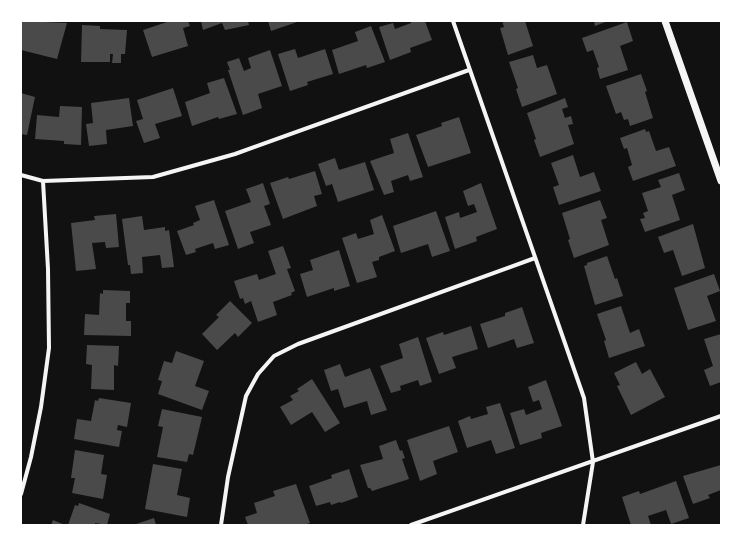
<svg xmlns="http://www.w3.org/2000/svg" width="742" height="546" viewBox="0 0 742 546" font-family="'Asap Condensed',sans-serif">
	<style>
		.building { fill: #4a4a4a }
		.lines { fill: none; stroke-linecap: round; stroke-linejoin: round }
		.minor { stroke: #f5f5f5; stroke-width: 4 }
		.tertiary { stroke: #f5f5f5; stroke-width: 7 }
	</style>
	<rect width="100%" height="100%" fill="#111"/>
	<!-- building -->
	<path class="building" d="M21,21L67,23L57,59L21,50Z
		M170,21H188L190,26L183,28L188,46L152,57L143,30Z
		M201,21H248L249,25L225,30L222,23L203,30Z
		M268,21H300L271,31Z
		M411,21H425L432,40L410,48L411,52L390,60L379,27L393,23L395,29L411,23Z
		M502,21H525L533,46L508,55L500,28L504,27Z
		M594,21H608L595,26Z
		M627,22L633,41L620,46L628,70L600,79L597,68L599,67L593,50L587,52L582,38Z
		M82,25L100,26V29L127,30L125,54H121V63H112L113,54H110V62H81Z
		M371,26L385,62L367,68L366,65L339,74L332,50L358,41L355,32Z
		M295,49L298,58L325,49L333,74L307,82L308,85L290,91L278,54Z
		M270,50L282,86L258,94L262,108L243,115L228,70H230L227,62L239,58L244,71L251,68L248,58Z
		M533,55L537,68L547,65L557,94L522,107L516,89L518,88L509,62Z
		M641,74L647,91L645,92L653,118L630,126L628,119L624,120L621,112L616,114L606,86Z
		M224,78L237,114L219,119L218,117L192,126L185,102L210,93L207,83Z
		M173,88L182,116L155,124L160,138L144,143L136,121L143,119L137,100Z
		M21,93L35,97L27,135L21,134Z
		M129,98L133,126L106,130L107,144L89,146L86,124L93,123L91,103Z
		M565,98L568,107L562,109L565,118L571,116L573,124L568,125L574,144L540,157L534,140L536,139L527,113Z
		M60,106L82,107L81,145L64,144V141L35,139L37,115L59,117Z
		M459,117L471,153L428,167L416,135L442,126L441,123Z
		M645,129L646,132L649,131L656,151L669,147L676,166L633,181L628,167L632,165L627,148L624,149L620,138Z
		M408,133L423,177L410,181L408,175L391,181L394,192L384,195L370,161L394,153L390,139Z
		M573,155L580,177L594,172L601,191L559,205L553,187L559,185L551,163Z
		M335,158L339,170L365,162L374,190L338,202L332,184L326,186L318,164Z
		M315,171L322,194L314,196L317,206L283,219L270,183L288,177L289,179Z
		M679,173L685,190L672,195L680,220L645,232L640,219L645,218L643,213L648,211L642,193L661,187L658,180Z
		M263,183L270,204L264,206L271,225L250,232L254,243L238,249L225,211L251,202L246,189Z
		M481,183L497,229L476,237L477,241L455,249L445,217L459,212L460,218L477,212L474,204L468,206L463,191Z
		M214,200L229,245L215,249L213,243L195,249L196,252L186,255L177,231L194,225L193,223L200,220L195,206Z
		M600,200L607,218L601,220L609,245L574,258L568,240L570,239L562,213Z
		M436,211L450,251L432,257L428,244L401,253L393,226Z
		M116,214L119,247L106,248L105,242L92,243L96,269L76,271L71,223L95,220L94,216Z
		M382,215L395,251L379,257V260L372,262L377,277L357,283L342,238L356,233L358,239L374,234L370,220Z
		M142,216L144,230L165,227V231L169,230L174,267L162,268L160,255L142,257L143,273L131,274L130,265H128L122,219Z
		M693,224L705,268L682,276L673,250L664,253L658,237Z
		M283,246L291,268L287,269L295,291L291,293L292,295L273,302L277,315L258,322L251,301L245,304L243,298L240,299L234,281L257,274L259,280L276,274L268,251Z
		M339,250L350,286L334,291V288L307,297L300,274L313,270L310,260Z
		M607,256L615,279L617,278L623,296L595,305L584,266L587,265V263Z
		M714,274L720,291L707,296L716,321L688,330L674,288Z
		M103,290L130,291V303H126V321H131V336L84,335L85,314L99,315L100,293L103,294Z
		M230,301L252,323L238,337L235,333L217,350L202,334L219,317L216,315Z
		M621,306L630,333L639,329L645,346L609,358L604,341L606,340L597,314Z
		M522,307L534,343L517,348L514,339L488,348L480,324L505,316V313Z
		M471,326L478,349L452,357L456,368L439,374L426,338L443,332L444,335Z
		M721,334V382L710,386L704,370L713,366L704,339Z
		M418,337L432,382L420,386L418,380L400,386L401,390L391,393L380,366L403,358L399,344Z
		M87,345L119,346L118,366L114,365V390L91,389L92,365L86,364Z
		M176,351L204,361L195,386L209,391L202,410L158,394L162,381L158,380L164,361L172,363Z
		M636,362L642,374L650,369L665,397L631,415L617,386L620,385L614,373Z
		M340,364L345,377L370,368L387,410L371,415L367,401L344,408L338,389L331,391L324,370Z
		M312,379L340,423L325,432L312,412L291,425L280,407L293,400L290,396L299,391L297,389Z
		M546,380L562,426L541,433L542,438L520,445L510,413L524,409L526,415L542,409L539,400L533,402L528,387Z
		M99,398L131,403L127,427L118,425L117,430L122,431L119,447L74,439L77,419L91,421L95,400L98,401Z
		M500,403L515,448L496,454L491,440L467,448L458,421L470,416L471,419L488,414L486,407Z
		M162,409L202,417L193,455L189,454L187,462L157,457L163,427L158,426Z
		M449,426L458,452L433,461L437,474L420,481L407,440Z
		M396,440L400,451L402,450L405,458L402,459L409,479L372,491L370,488H368L360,465L383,459L379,446Z
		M75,450L104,455L101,474L107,475L103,499L72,493L75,478H71Z
		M153,464L182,469L177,495L190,498L187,517L145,509Z
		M721,465V490L708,495L710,498L693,504L683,476Z
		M349,469L358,497L341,503L340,502L331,505L330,502L316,506L309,486L332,478L331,475Z
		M676,481L689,518L671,524L666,510L648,516L651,525H631L622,497L639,491L640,494Z
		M296,484L310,523L304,525H248L245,517L257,513L254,503L275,496L273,491Z
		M79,503L110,514L107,525L95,523V525H68L75,505L78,506Z
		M154,518L156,525H136V524Z
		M53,520L65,525H51Z"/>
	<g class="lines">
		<!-- minor -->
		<path class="minor" d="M453,21L584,398L593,462L583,525
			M21,175L43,181L153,177L235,154L469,70
			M21,494L31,457L41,407L49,348L48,269L43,181
			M221,525L228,477L246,396L258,374L274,356L298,344L535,258
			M411,525L721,416"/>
		<!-- tertiary -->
		<path class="tertiary" d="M665,21L721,181"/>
	</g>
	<!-- border -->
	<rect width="742" height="546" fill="none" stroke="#ffffff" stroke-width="44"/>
</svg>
